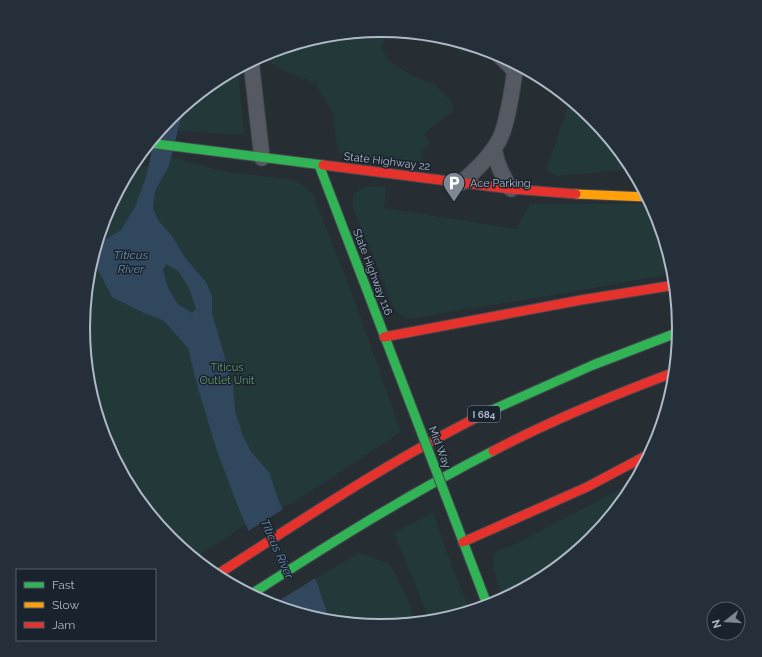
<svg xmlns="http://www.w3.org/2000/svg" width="762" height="657" viewBox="0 0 762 657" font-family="Raleway,sans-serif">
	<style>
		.green { fill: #233839 }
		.water { fill: #31475e; fill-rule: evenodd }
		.pier { fill: #262d33 }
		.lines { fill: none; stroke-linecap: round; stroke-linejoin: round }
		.street-casing { stroke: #44494e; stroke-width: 17 }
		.fast-casing { stroke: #44494e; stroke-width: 11 }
		.slow-casing { stroke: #44494e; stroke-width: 11 }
		.jam-casing { stroke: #44494e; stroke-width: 11 }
		.street { stroke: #555a62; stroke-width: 15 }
		.fast { stroke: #30b455; stroke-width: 9 }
		.slow { stroke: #ff9f0a; stroke-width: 9 }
		.jam { stroke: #e5322d; stroke-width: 9 }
		.fast-bridge-casing { stroke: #44494e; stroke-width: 11; stroke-linecap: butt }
		.fast-bridge { stroke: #30b455; stroke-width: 9 }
		.labels { text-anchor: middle; stroke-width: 3; stroke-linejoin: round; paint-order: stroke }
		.shield { fill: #19232e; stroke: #818c98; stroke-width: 1 }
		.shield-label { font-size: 10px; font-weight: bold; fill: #aeb9c6 }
		.street-label { font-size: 11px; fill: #aeb9c6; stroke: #19232e }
		.poi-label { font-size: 11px; fill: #aeb9c6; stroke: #19232e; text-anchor: start }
		.park-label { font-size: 11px; fill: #64986b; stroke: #19232e }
		.water-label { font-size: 12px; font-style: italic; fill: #6d8dab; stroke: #19232e }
		.rim { fill: none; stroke: #aeb9c6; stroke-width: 2 }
	</style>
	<rect width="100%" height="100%" fill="#262d33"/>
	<!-- green -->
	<path class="green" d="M381,30L389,31L381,48L390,62L415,77L435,84L451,101L454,110L425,133L430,142L422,151L423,164L338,153L333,113L315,83L284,71L261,56L267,53L323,36L365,32L372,36L375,31Z
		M447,38L469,45L465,54L445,43Z
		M238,68L244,135L177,131L179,124L166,123L170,117L215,80Z
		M569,98L592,118L629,163L633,169L558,176L546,171L566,113Z
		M171,157L227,172L288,179L302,184L313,194L355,302L401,432L293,503L282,507L280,503L193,559L170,539L133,494L105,443L88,387L83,328L88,270L105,214L132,164L167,169Z
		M377,186L386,187L384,208L516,229L530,204H651L657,214L674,273C607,286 540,298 472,308C450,311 428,317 406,319L395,310L353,208V194L364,187Z
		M636,481C617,517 581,553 547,576C534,585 518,592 504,599C498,584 492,570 494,553L519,542Z
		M433,512L452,567L471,612L433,622L427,613L394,534Z
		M359,553L389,563L408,600L415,624L381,627L330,622L316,578Z"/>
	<!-- water -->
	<path class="water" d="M185,105L182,114L169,166L155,191L153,208L158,220L171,235L186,259L206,282L212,296V313L233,386L235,411L243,436L251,452L269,472L278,499L317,582L330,622L323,621L283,609L241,514L217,451L198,388L188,348L164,321L142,312L112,297L98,270L93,254L95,247L99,243L121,230L135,207L147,174L155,136L170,117ZM166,264L178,271L189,288L196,309L192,313L178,304L168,288L163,270Z"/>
	<!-- pier -->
	<path class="pier" d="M285,508L317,577L277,602L247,532Z"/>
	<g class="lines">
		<!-- street casing -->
		<g class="street-casing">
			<path id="street" d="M498,54L515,71
				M251,61L262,158
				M494,149C497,165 502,176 511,189
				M461,183C475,171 489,158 498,142C508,126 513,83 516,64"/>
		</g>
		<!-- fast casing -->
		<g class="fast-casing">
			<path id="fast" d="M149,143L323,165
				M319,165L404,387
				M492,410L593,365L679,332
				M453,515L488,607
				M250,595C329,544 409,494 493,451"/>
		</g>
		<!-- slow casing -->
		<g class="slow-casing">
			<path id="slow" d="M576,194L647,197"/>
		</g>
		<!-- jam casing -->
		<g class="jam-casing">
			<path id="jam" d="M323,165L511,189L576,194
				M384,337L581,300L675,285
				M493,451C552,420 613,395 675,372
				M463,542L587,487L651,453
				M215,576C305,518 395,457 492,410"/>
		</g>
		<!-- street -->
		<use href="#street" class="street"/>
		<!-- fast -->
		<use href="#fast" class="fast"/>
		<!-- slow -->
		<use href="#slow" class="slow"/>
		<!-- jam -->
		<use href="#jam" class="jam"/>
		<!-- fast-bridge casing -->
		<g class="fast-bridge-casing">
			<path id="fast-bridge" d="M404,387L453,515"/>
		</g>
		<!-- fast-bridge -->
		<use href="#fast-bridge" class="fast-bridge"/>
	</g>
	<!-- icons -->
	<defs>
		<g id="parking-pin" transform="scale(1.15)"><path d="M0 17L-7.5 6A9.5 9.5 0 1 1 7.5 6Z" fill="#7e8893" stroke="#19232e"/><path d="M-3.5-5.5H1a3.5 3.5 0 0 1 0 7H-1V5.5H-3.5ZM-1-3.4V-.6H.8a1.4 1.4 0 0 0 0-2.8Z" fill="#fff"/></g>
	</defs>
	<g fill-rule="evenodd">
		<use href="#parking-pin" x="454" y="183"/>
	</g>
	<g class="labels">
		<!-- shield labels -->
		<rect class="shield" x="468" y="406" width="32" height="16" rx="3"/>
		<g class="shield-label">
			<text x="484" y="418">I 684</text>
		</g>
		<!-- street labels -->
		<g class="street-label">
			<text transform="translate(387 161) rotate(7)" y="4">State Highway 22</text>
			<text transform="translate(373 272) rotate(69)" y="4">State Highway 116</text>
			<text transform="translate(440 447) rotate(69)" y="4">Mid Way</text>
		</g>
		<!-- poi labels -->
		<g class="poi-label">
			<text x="470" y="187">Ace Parking</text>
		</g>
		<!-- park labels -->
		<g class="park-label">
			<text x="227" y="371">Titicus<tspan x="227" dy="13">Outlet Unit</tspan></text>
		</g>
		<!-- water labels -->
		<g class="water-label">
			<text x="131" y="259">Titicus<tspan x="131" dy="14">River</tspan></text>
			<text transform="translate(277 549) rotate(66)" y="4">Titicus River</text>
		</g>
	</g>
	<!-- crop -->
	<path d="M0 0H762V657H0ZM90 328a291 291 0 1 1 582 0a291 291 0 1 1-582 0Z" fill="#252f3a" fill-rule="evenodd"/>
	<path class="rim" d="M90 328a291 291 0 1 1 582 0a291 291 0 1 1-582 0Z"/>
	<!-- legend -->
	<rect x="16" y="569" width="140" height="72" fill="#19232e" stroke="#555f6b"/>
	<rect x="24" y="582" width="20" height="6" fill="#30b455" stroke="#555f6b"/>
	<text x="52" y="589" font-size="12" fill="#aeb9c6">Fast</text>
	<rect x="24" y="602" width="20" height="6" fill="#ff9f0a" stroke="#555f6b"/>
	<text x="52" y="609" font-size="12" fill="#aeb9c6">Slow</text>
	<rect x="24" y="622" width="20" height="6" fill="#e5322d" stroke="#555f6b"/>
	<text x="52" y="629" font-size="12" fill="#aeb9c6">Jam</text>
	<!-- north arrow -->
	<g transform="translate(726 621) rotate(253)"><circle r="19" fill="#19232e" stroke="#555f6b"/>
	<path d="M0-3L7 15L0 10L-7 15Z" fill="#7e8893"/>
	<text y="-6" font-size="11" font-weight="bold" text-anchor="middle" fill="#aeb9c6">N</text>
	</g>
</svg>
